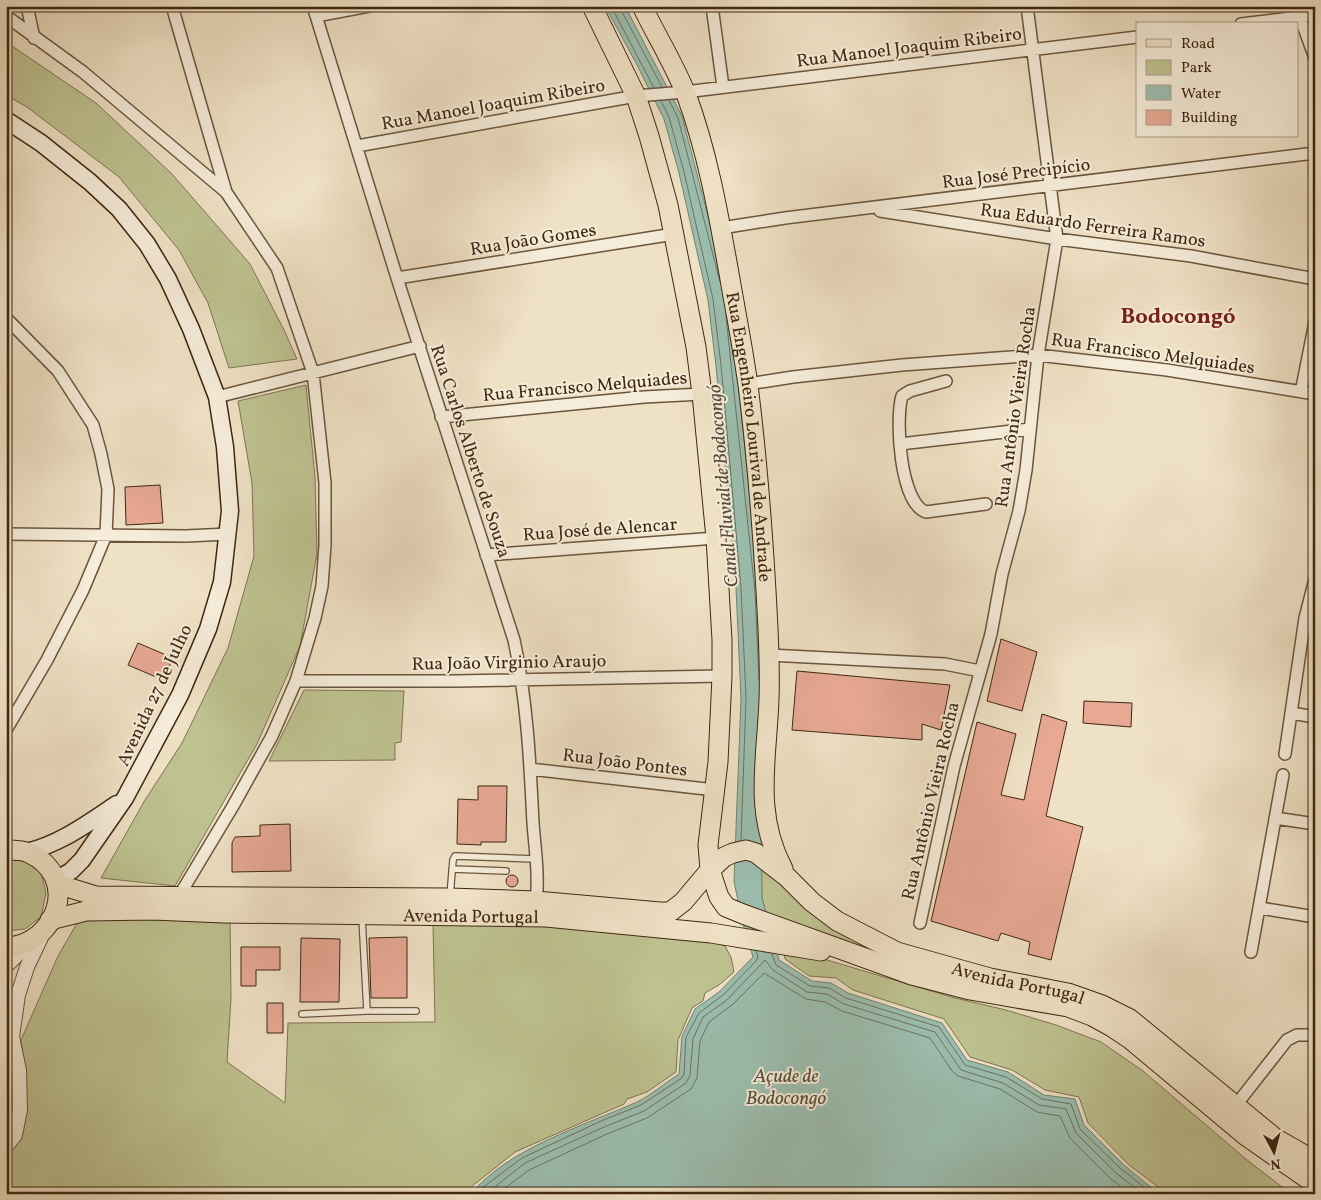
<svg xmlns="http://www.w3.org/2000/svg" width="1321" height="1200" viewBox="0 0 1321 1200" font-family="Vollkorn,serif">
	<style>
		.green { fill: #bec291; stroke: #7e7450 }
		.water { fill: #9bbeaf; stroke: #76826f }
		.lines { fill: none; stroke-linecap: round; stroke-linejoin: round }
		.shore { stroke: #6d7260; stroke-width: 1 }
		.building { fill: #e7a894; stroke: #3f2710 }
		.service-casing { stroke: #6b563d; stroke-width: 8 }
		.minor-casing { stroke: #6b563d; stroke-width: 14 }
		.tertiary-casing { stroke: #6b563d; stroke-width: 16 }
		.secondary-casing { stroke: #3f2710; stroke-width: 19 }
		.primary-casing { stroke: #3f2710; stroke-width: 21 }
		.service { stroke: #f5ecd9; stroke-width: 5.5 }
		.minor { stroke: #f5ecd9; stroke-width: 11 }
		.tertiary { stroke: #f5ecd9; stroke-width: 14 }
		.secondary { stroke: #f5ecd9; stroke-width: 16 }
		.primary { stroke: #efe1c5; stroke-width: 19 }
		.labels { text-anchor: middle; stroke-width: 4; stroke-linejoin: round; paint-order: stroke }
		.street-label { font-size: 18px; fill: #3f2710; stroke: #f5ecd9 }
		.water-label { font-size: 19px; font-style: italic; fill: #564d38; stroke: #f5ecd9 }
		.district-label { font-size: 22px; font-weight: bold; fill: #7a1f14; stroke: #f5ecd9 }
	</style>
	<rect width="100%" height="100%" fill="#efe1c5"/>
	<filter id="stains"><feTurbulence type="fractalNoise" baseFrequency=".004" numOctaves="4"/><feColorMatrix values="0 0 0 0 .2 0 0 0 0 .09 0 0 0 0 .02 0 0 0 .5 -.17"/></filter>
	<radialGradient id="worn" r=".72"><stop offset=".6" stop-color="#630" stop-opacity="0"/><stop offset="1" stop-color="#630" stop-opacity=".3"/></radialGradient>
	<!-- green -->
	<path class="green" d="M6,42L96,103L172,174L250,264L284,330L297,359L229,368L208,303L179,250L119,177L27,107L6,95Z
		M306,385L315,477L317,554L300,646L257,744L175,886L101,878L145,800L182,743L228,648L254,556L252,483L238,401Z
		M304,690L404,691L401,742L395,743V760L269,761Z
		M6,855L24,858L41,872L46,893L41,917L25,929L6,931Z
		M761,863L828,920L1105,1011L1315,1166V1180L1117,1027L988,990L767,917L762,898Z
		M230,917L231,998L227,1062L285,1103L288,1023L435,1022L433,925L521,923L707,940L725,946L731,957L734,972L719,985L705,993L703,1001L692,1008L678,1040L676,1072L647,1092L627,1099L624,1104L515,1152L471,1187L466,1194H6V1149L25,1071L21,1040L58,956L80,918Z
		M784,952L827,960L955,998L1006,1010L1056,1025L1101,1042L1143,1071L1247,1160L1291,1194H1165L1161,1189L1129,1165L1088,1123L1079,1097L1045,1090L1012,1070L970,1057L944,1019L853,990L836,978L809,976L785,959Z"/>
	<!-- water -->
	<path class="water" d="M605,6H625L682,116L729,297L760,592L762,898L779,960L812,981L831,983L848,993L942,1023L967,1060L1008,1072L1044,1095L1075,1099L1084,1125L1124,1165L1159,1194H471C507,1149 585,1125 637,1102C651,1095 665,1083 679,1074L682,1036L695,1009L719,992L753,957L742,921L734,881L741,698L736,588L716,366L708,300L679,173L664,119L636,63Z"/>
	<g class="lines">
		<!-- shore -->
		<path class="shore" d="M611,6L654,88
			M621,6V10L662,87
			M669,100L678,118L720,282
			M661,101L669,117L684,172L713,299L721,365L741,587L746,698L741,840
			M726,316L755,592L759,680
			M772,954L776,965L810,986L829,988L846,998L939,1027L965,1065L1006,1077L1042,1099L1071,1104L1080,1129L1120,1168L1153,1194
			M478,1194L482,1188L522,1158L601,1121L641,1105L682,1078L684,1074L686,1037L699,1013L723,995L756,961L758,957L756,951
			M486,1194L525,1163L604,1127L644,1111L686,1083L690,1075L693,1039L703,1017L727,1000L765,960L773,970L807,992L827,994L844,1004L935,1032L961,1070L1003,1083L1039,1105L1066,1109L1076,1133L1116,1173L1143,1194
			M497,1194L529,1170L607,1134L647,1118L691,1089L697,1078L700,1041L709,1022L732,1005L764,973L806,999L825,1002L842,1011L930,1038L952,1071L958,1076L1000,1089L1037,1112L1060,1116L1070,1138L1111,1179L1130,1194"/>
	</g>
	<!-- building -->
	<path class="building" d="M160,485L163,523L126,525L125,487Z
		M1001,639L1037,652L1022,711L987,701Z
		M138,643L173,658L163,680L128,665Z
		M797,671L950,685L941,730L922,724V740L792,730Z
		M1084,701L1132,703L1131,727L1083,723Z
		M1042,714L1067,722L1046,816L1083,827L1051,960L1028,954L1030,942L1001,933L998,941L931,921L977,722L1016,734L1001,795L1024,800Z
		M478,786H507L506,842H481V845L457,844L458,799L478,800Z
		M290,824L291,871L232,872V843L235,837L260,836V825Z
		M506 881a6 6 0 1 1 12 0a6 6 0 1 1-12 0Z
		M407,937V998H371L369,938Z
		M301,938L340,939L339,1002H300Z
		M241,947H280V970H256V986H241Z
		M267,1003H283V1033H267Z"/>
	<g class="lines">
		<!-- service casing -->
		<g class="service-casing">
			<path id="service" d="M452,869L506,871
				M450,896L453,860L455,856L535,859
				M367,1011H416
				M302,1014L367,1011L362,918"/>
		</g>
		<!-- minor casing -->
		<g class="minor-casing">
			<path id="minor" d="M27,6L34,38
				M172,6L226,192
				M313,6L397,278L514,640C527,700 530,761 533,823C535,849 540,881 535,907
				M712,6L723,87
				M6,16L83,72L226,192L277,268L313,373L325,483V545L322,586L315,618L296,681L272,736L233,806L179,896
				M316,16L369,6
				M1300,17L1315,58
				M1241,24L1315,15
				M357,146L636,96L685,92L1137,37
				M880,211L1057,239L1191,256L1315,279
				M721,228L785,218L1315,153
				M397,278L674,234
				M6,318L58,371L93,425L101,454L108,489L106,535L83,590L47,660L6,730
				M946,381L910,391L902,396C895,420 900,503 926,512L986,504
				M748,384L793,377L902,365L1038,355L1167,370L1315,394
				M1301,392L1315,322
				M217,397L420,346
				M441,417L644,397L702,394
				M900,444L1030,429
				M6,534L186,536L228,534
				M486,555L716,538
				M769,655L945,664L980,671
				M296,681H457L722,676
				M1291,713L1315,717
				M1285,754L1305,618L1315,579
				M530,769L715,790
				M1275,818L1315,824
				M1260,908L1315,917
				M920,923L954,766L991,634L1002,574L1019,511L1026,470L1038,355L1057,239L1027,6
				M1251,952L1283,775
				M1236,1105L1287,1040L1297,1035H1315"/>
		</g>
		<!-- tertiary casing -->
		<g class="tertiary-casing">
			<path id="tertiary" d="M6,966L30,942
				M6,1146L15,1135L20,1110L19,1070L12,1037L18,995L27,967L44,931"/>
		</g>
		<!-- secondary casing -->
		<g class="secondary-casing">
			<path id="secondary" d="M6,120L41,143L90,182L119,209L147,244L168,279L191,329L217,397L225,447L230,511L222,582L208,629L180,695L125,798L82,860L71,871L56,880
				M27,852C62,843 88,823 117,804"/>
		</g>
		<!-- primary casing -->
		<g class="primary-casing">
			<g id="primary">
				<path d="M592,6L636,96L649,136L668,205L696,347L702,394L716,538L722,640V676L718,762L708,845L710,870L719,897L726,907L743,914L912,975L970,990L1068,1007L1092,1016L1112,1027L1130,1039L1246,1136L1315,1184"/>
				<path id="s1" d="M642,6C656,35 674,64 686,94C708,153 719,217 730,279C736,314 743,349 748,385C758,465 764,547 768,628C769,652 770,676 769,699C767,760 753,812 783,869"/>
				<path d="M6,850C13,850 23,850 29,853C81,877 57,945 6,947"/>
				<path id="s2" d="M57,884L96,896L450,898L536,901L660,912H670L683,902L710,870L724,857L733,853L746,850L756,853L787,877L812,902L837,921L897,952L990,978L1068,993L1102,1005L1130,1019L1275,1138L1315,1161"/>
				<path id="s3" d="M50,920L86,911L153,910L224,913L546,917L711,933L821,951"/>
			</g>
		</g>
		<!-- service -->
		<use href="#service" class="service"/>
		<!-- minor -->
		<use href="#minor" class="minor"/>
		<!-- tertiary -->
		<use href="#tertiary" class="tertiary"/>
		<!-- secondary -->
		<use href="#secondary" class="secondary"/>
		<!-- primary -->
		<use href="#primary" class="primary"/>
	</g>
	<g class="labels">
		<!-- street labels -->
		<g class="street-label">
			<text transform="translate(909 47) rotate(-7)" y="6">Rua Manoel Joaquim Ribeiro</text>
			<text transform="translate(493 104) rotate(-10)" y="6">Rua Manoel Joaquim Ribeiro</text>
			<text transform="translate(1016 173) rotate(-7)" y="6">Rua José Precipício</text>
			<text transform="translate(1093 225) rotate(8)" y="6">Rua Eduardo Ferreira Ramos</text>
			<text transform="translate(533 239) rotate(-9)" y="6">Rua João Gomes</text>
			<text transform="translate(1153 353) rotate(8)" y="6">Rua Francisco Melquiades</text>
			<text transform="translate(585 386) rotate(-5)" y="6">Rua Francisco Melquiades</text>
			<text transform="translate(1015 407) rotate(-82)" y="6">Rua Antônio Vieira Rocha</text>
			<text dy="6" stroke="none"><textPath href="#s1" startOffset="448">Rua Engenheiro Lourival de Andrade</textPath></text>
			<text transform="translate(471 451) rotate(72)" y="6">Rua Carlos Alberto de Souza</text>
			<text transform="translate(600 529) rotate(-4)" y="6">Rua José de Alencar</text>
			<text transform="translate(509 662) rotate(-1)" y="6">Rua João Virginio Araujo</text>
			<text transform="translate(154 695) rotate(-65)" y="6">Avenida 27 de Julho</text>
			<text transform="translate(625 762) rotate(7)" y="6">Rua João Pontes</text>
			<text transform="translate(930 801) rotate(-77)" y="6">Rua Antônio Vieira Rocha</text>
			<text dy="6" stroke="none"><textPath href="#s3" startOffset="422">Avenida Portugal</textPath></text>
			<text dy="6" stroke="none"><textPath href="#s2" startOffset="1025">Avenida Portugal</textPath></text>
		</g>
		<!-- water labels -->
		<g class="water-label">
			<text transform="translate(722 486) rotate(-95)" y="7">Canal Fluvial de Bodocongó</text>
			<text x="786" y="1082">Açude de<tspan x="786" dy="22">Bodocongó</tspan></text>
		</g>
		<!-- district labels -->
		<g class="district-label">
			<text x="1178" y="323">Bodocongó</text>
		</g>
	</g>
	<!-- margin -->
	<rect width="1321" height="1200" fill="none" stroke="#efe1c5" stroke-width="25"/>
	<rect x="8" y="8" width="1306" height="1185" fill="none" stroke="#3f2710" stroke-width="2.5"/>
	<rect x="12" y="12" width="1296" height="1175" fill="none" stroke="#3f2710"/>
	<!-- legend -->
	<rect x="1136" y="22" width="162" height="115" fill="#f5ecd9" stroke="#ac9d89"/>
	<rect x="1146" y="39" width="25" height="8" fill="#efe1c5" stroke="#ac9d89"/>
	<text x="1181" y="48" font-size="15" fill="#3f2710">Road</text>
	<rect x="1146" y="60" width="25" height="15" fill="#bec291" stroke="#ac9d89"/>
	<text x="1181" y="72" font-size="15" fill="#3f2710">Park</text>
	<rect x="1146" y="85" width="25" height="15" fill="#9bbeaf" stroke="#ac9d89"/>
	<text x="1181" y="98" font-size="15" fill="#3f2710">Water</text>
	<rect x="1146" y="110" width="25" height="15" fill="#e7a894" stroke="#ac9d89"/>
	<text x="1181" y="122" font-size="15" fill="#3f2710">Building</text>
	<!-- north arrow -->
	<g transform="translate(1274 1152) rotate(173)" stroke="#f5ecd9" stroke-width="4" paint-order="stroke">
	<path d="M0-4L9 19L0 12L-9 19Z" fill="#3f2710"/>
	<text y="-8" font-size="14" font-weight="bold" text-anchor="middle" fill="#3f2710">N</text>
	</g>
	<rect width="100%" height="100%" filter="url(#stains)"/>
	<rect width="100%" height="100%" fill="url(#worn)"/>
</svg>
